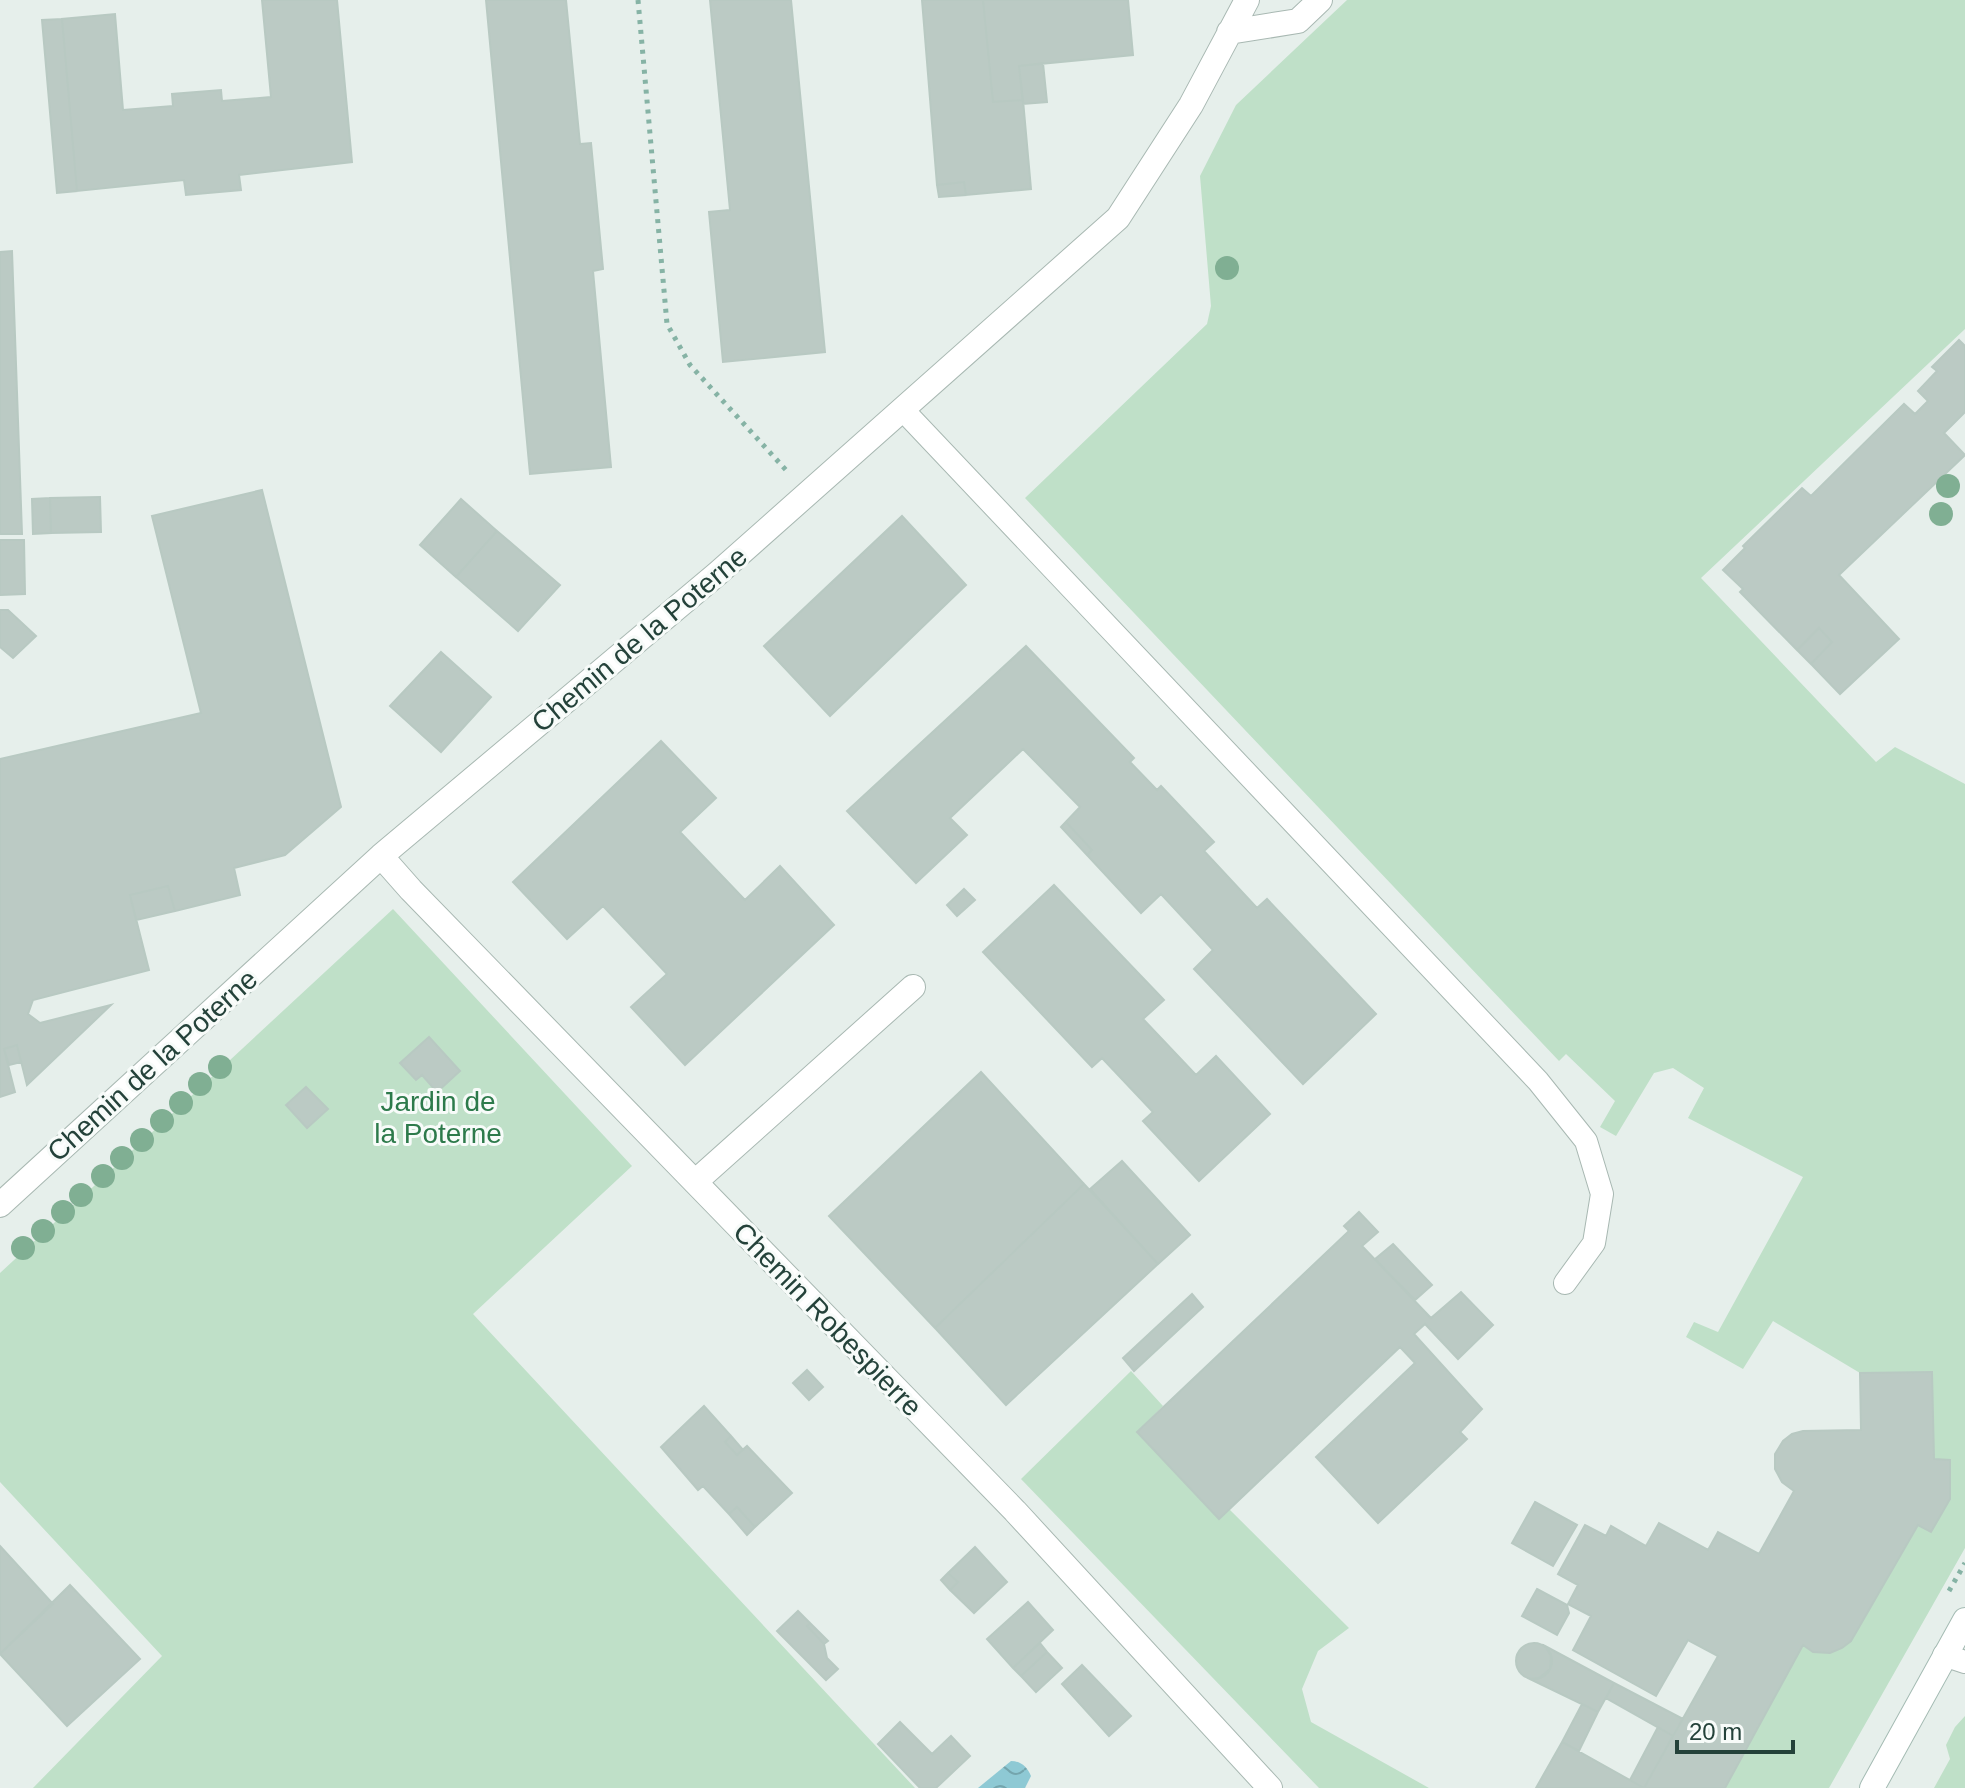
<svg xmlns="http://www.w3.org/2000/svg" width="1965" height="1788" viewBox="0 0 1965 1788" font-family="Arial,sans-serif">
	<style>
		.green { fill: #bfe0c8 }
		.water { fill: url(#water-waves) }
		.building { fill: #bbcac4; stroke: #b8c9c2; stroke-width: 2 }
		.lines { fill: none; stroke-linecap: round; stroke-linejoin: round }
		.service-casing { stroke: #a8b8b2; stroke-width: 24 }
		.minor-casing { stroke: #a8b8b2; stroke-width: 26 }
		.secondary-casing { stroke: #a4bbb3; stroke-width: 26 }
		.path { stroke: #86b3a5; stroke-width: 5; stroke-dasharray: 4 6; stroke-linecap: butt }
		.service { stroke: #fff; stroke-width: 22 }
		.minor { stroke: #fff; stroke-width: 24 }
		.secondary { stroke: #fff; stroke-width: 24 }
		.tree { fill: #80af93 }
		.labels { text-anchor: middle; stroke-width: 6; stroke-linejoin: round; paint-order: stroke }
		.street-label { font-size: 28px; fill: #24423a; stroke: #f7fbf9 }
		.park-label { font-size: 28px; fill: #2d7a4b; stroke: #f7fbf9 }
	</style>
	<defs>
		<pattern id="water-waves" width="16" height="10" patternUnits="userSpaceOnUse" patternTransform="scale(2)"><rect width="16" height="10" fill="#8ec9d4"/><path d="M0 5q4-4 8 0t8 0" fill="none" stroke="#74a5ad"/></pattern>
	</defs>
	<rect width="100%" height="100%" fill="#e6efeb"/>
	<!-- green -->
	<path class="green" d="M1347,0H1965V329L1701,578L1876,762L1895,747L1965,784V1548L1829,1788H1725L1803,1645C1819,1656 1837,1654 1851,1641L1918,1525L1950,1499V1460L1934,1459L1932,1373H1860L1773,1321L1743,1369L1686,1337L1694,1322L1718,1332L1803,1177L1688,1118L1704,1088L1673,1068L1654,1073L1616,1136L1600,1127L1615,1101L1566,1054L1559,1061L1025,498L1207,324L1211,306L1200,176L1236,105Z
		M393,909L632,1166L473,1314L915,1788H33L162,1656L0,1482V1273Z
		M1131,1371L1163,1406L1137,1432L1229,1509L1349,1628L1318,1651L1302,1689L1311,1722L1429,1788H1319L1021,1479Z
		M1965,1716V1788H1934L1950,1759L1946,1745L1955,1727Z"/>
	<!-- water -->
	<path class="water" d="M1011,1761C1021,1761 1027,1767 1031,1776L1025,1788H978Z"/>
	<!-- building -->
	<path class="building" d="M262,0H337L352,162L239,175L241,190L186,195L184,180L77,191L62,19L115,14L123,110L173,106L172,94L221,90L222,101L271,97Z
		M486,0H566L580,144L591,143L603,269L593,271L611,467L530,474Z
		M710,0H791L825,352L723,362L709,212L730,210Z
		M922,0H983L993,102L1023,100L1031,189L966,195L964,182L937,185Z
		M983,0H1128L1133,55L1019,66L1023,100L993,102Z
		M62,19L77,191L57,193L42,20Z
		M1043,63L1047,102L1023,104L1019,66Z
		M964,182L966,195L939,197L937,185Z
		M12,251L22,534H0V252Z
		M1959,340L1965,346V412L1944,433L1965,455L1839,575L1899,639L1840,694L1811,664L1832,642L1819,628L1797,650L1740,592L1743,589L1723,570L1745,548L1743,546L1802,488L1811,496L1904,404L1915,414L1928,401L1918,391L1937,371L1932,367Z
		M262,490L341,807L285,855L234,868L240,895L175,911L168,886L130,895L149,970L33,1000L28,1014L40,1023L111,1005L27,1085L17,1045L4,1049L15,1092L0,1097V759L201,713L152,516Z
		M100,497L101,532L51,533L50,498Z
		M50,498L51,533L33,534L32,499Z
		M461,499L497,531L456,577L420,545Z
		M902,516L966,585L830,716L764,646Z
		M497,531L560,585L518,631L456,577Z
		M0,540H24L25,594L0,595Z
		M0,610H8L36,636L13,658L0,647Z
		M1819,628L1832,642L1811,664L1797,650Z
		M1026,646L1134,758L1130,762L1157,790L1161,786L1214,842L1204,851L1257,908L1267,899L1376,1014L1303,1084L1194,969L1213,950L1161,894L1141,913L1087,855L1092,850L1066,822L1061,827L1080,807L1023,749L950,818L967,835L916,883L847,811Z
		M441,652L491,697L441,752L390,706Z
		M661,741L716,798L680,832L745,900L780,866L834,925L685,1065L631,1007L667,974L603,906L567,939L513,882Z
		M1066,822L1092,850L1087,855L1061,827Z
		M1054,885L1164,1000L1143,1019L1196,1075L1216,1056L1270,1114L1199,1181L1143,1121L1153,1112L1102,1058L1092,1067L983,952Z
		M168,886L175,911L136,920L130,895Z
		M964,889L975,900L957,916L947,905Z
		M429,1037L460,1071L437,1092L422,1075L416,1080L400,1063Z
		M17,1045L21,1062L9,1065L4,1049Z
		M981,1072L1084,1184L935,1328L829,1216Z
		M306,1087L328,1109L307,1128L286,1105Z
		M1122,1161L1190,1235L1158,1264L1090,1189Z
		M1084,1184L1158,1264L1006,1405L935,1328Z
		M1359,1212L1378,1232L1362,1246L1431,1318L1461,1292L1493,1325L1458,1359L1425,1324L1414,1334L1482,1409L1460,1432L1467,1439L1378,1523L1316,1457L1415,1363L1400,1347L1219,1519L1137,1432L1349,1231L1344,1226Z
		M1393,1244L1432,1285L1415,1300L1375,1259Z
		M1192,1294L1203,1307L1134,1371L1123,1358Z
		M807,1370L823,1387L809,1400L793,1383Z
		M1932,1372L1934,1459L1950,1460V1499L1931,1532L1918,1525L1851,1641L1842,1648L1830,1653L1813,1652L1803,1645L1725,1788H1536L1562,1742L1644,1788L1718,1656L1688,1640L1656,1696L1573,1650L1591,1616L1568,1604L1578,1585L1558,1574L1585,1525L1606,1536L1611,1526L1646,1546L1659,1523L1708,1550L1718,1532L1759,1554L1794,1491L1782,1482L1775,1469V1454L1783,1441L1792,1434L1803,1431L1861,1430L1860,1373Z
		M704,1406L731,1436L725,1442L737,1455L747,1446L792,1493L755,1527L737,1507L729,1514L703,1486L698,1490L661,1447Z
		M731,1436L743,1450L737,1455L725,1442Z
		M1535,1502L1577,1525L1553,1566L1512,1543Z
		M737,1507L755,1527L747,1535L729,1514Z
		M0,1546L53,1604L0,1654Z
		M975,1547L1007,1582L974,1613L950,1590L958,1582L948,1573Z
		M948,1573L958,1582L950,1590L941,1580Z
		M70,1585L140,1659L67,1726L0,1654Z
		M1537,1589L1567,1605L1569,1613L1557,1635L1522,1616Z
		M1028,1602L1053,1630L1013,1668L987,1639Z
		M798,1611L810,1623L807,1626L824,1644L827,1658L838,1669L826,1680L777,1631Z
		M810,1623L828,1641L824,1644L807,1626Z
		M1040,1643L1047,1652L1021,1676L1013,1668Z
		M1516 1661a18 18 0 1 1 36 0a18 18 0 1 1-36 0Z
		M1545,1646L1614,1683L1598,1712L1530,1679L1539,1678L1550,1669L1551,1656Z
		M1047,1652L1062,1668L1036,1692L1021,1676Z
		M1082,1665L1131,1716L1109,1736L1062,1684Z
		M1614,1683L1683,1719L1673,1736L1606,1698Z
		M1582,1704L1598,1712L1579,1751L1562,1742Z
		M900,1722L932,1754L951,1736L970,1756L936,1788H920L878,1744Z
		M1658,1727L1673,1736L1644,1788L1630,1780Z"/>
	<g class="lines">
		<!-- service casing -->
		<g class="service-casing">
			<path id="service" d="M903,410L1538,1081L1586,1141L1602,1194L1594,1243L1565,1283
				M1944,1655L1965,1662"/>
		</g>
		<!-- minor casing -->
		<g class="minor-casing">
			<path id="minor" d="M1229,32L1298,21L1320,0
				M381,856L411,890L1015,1511L1270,1788
				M695,1182L913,987
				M0,1205L381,856L717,574L1118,218L1191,105L1247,0"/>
		</g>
		<!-- secondary casing -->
		<g class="secondary-casing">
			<path id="secondary" d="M1872,1788L1965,1620"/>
		</g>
		<!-- path -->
		<path class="path" d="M638,0L667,324L690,365L786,470
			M1949,1591L1965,1563"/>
		<!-- service -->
		<use href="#service" class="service"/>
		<!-- minor -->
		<use href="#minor" class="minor"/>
		<!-- secondary -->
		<use href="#secondary" class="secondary"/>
	</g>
	<!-- trees -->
	<g class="tree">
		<circle cx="1227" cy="268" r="12"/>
		<circle cx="1948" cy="486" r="12"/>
		<circle cx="1941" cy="514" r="12"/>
		<circle cx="220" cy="1067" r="12"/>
		<circle cx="200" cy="1084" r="12"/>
		<circle cx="181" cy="1103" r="12"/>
		<circle cx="162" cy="1121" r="12"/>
		<circle cx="142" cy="1140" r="12"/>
		<circle cx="122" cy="1158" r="12"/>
		<circle cx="103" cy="1176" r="12"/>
		<circle cx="81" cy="1195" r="12"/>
		<circle cx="63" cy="1212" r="12"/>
		<circle cx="43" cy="1231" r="12"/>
		<circle cx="23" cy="1248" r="12"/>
	</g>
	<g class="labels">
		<!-- street labels -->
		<g class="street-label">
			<text transform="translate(639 639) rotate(-40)" y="10">Chemin de la Poterne</text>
			<text transform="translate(152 1065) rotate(-42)" y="10">Chemin de la Poterne</text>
			<text transform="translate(828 1319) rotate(46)" y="10">Chemin Robespierre</text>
		</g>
		<!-- park labels -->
		<g class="park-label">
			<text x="438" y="1111">Jardin de<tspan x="438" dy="32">la Poterne</tspan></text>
		</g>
	</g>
	<!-- scale -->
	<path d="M1677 1740v12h116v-12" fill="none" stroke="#24423a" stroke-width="4"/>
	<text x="1689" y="1740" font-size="24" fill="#24423a" stroke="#f7fbf9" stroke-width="6" paint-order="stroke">20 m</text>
</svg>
